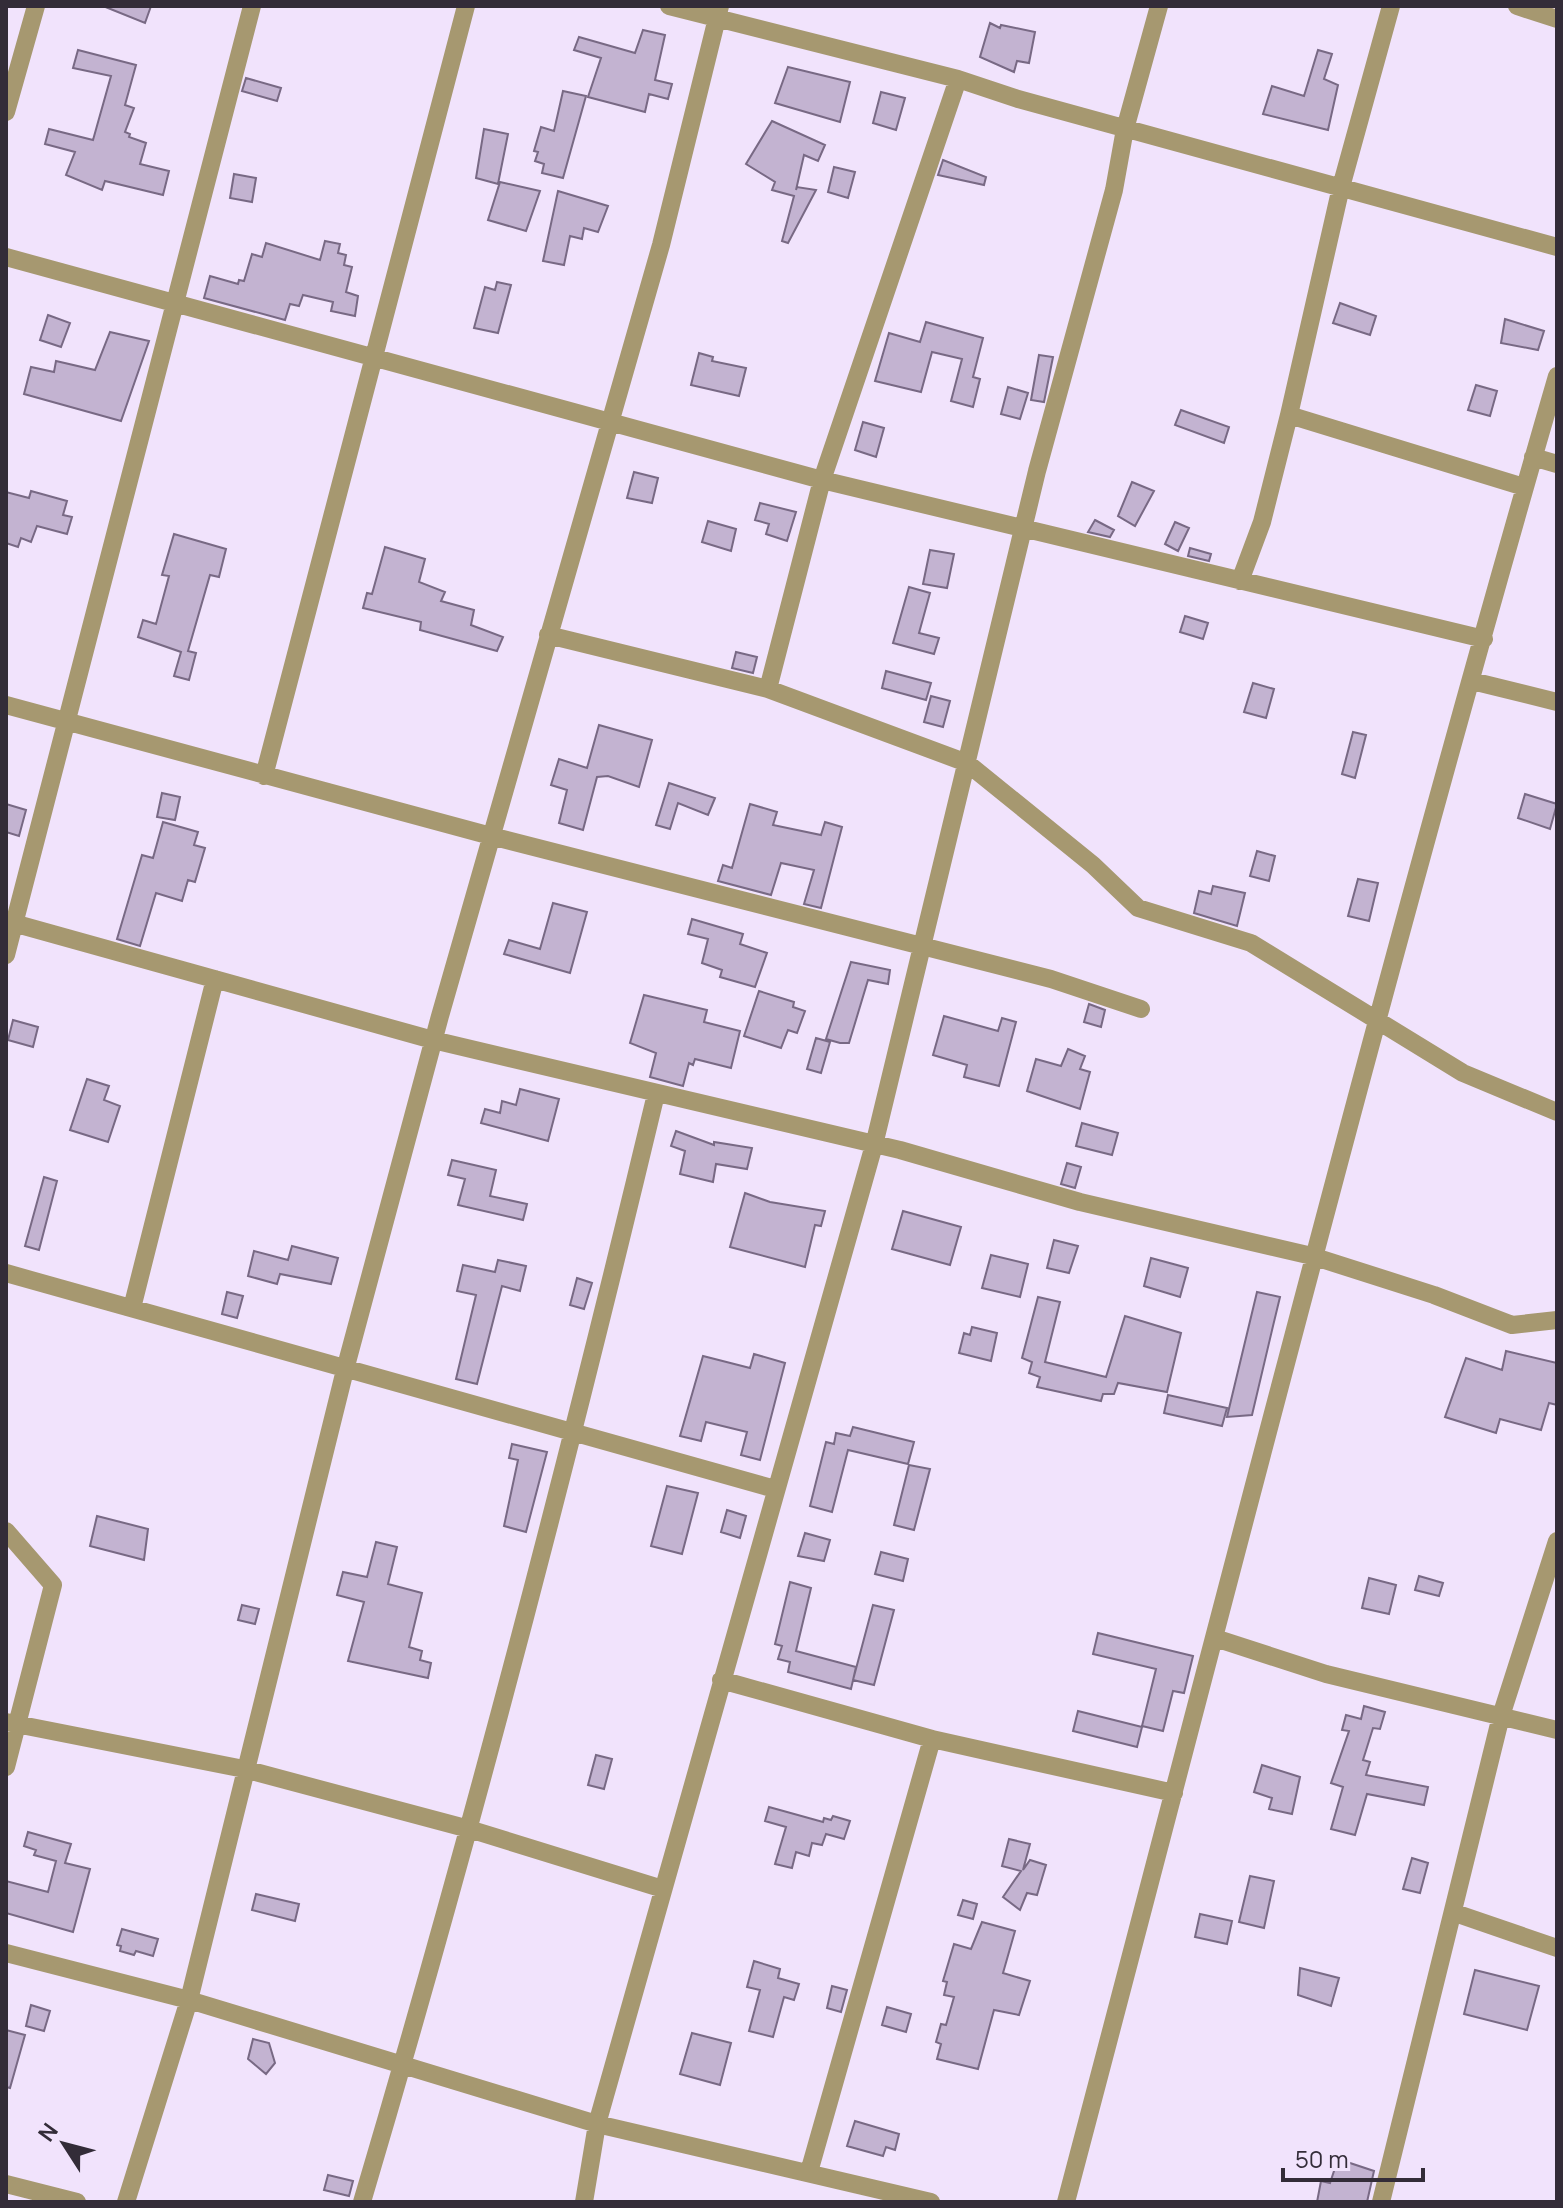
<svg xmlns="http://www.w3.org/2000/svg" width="1563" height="2208" viewBox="0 0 1563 2208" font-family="Manrope,sans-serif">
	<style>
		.building { fill: #c3b3d1; stroke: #786984; stroke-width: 2 }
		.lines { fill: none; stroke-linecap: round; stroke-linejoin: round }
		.street { stroke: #a69870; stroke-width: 18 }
	</style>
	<rect width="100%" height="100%" fill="#f1e3fc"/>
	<!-- building -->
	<path class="building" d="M103,6H151L145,23Z
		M990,23L1000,28L1001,25L1035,32L1029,63L1017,61L1014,72L980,57Z
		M643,30L665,35L655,80L672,84L668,99L649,94L645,112L588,97L601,58L574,50L579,37L635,53Z
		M78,50L136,65L125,105L134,108L125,132L130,134L129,137L146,143L140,164L169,171L163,195L105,181L102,190L66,175L75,152L45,144L49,129L93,140L111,76L73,68Z
		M1318,50L1332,54L1324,79L1338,85L1328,130L1263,114L1272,86L1304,96Z
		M788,67L850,82L840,122L775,103Z
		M246,78L281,88L277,101L242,91Z
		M563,91L586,96L563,178L542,173L544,164L535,161L538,152L534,151L541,127L554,131Z
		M881,92L905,98L896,130L873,123Z
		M772,121L825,145L818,161L804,155L796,190L797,187L816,190L788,243L782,241L794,196L772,190L775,182L746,164Z
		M484,129L508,134L498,184L476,178Z
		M943,160L986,177L984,185L938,175Z
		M834,167L855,172L848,198L828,192Z
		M234,174L256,178L252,202L230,198Z
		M500,182L540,191L526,231L488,220Z
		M558,191L608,206L598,232L584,228L582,239L570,236L564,265L543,261Z
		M325,241L340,244L338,253L346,255L344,265L352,267L346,292L358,296L355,316L331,311L333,302L303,295L299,306L290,304L285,320L204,298L210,276L238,284L239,280L244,281L252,254L262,257L266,243L320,260Z
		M497,282L511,285L498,333L474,328L485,287L495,290Z
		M1340,303L1376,316L1370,335L1333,323Z
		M48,315L70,323L61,347L40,340Z
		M1505,319L1544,331L1538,350L1501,343Z
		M926,322L983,338L973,377L980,379L973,407L951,401L962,359L932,352L921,392L875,381L889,333L920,342Z
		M110,332L149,341L121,421L24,394L31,367L54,372L56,361L95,370Z
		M699,353L713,357L712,361L746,368L739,396L691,385Z
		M1039,355L1053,357L1044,402L1031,400Z
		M1476,385L1497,391L1490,416L1468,410Z
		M1008,387L1028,393L1020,419L1001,414Z
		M1181,410L1229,427L1224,443L1175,425Z
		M863,422L884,428L876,457L855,450Z
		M634,472L658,478L652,503L627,498Z
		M1132,482L1154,491L1135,526L1118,516Z
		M31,491L67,501L63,515L72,517L67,534L37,526L31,542L21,538L18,547L6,543V492L29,498Z
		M760,503L796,512L787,541L766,534L769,524L755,520Z
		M1095,520L1114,530L1110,537L1088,532Z
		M708,521L736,529L731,551L702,542Z
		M1175,522L1189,528L1178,551L1165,544Z
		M174,534L226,549L219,577L210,575L188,651L196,653L189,680L174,676L181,652L138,637L143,620L156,624L169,576L162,575Z
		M385,547L425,559L419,582L445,592L441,601L474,610L471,625L503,637L497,651L420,630L421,622L363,608L367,593L372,594Z
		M1190,548L1211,554L1209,561L1188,556Z
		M930,550L954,554L947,588L923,584Z
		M909,587L930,593L919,633L939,638L934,654L893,643Z
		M1185,616L1208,623L1203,639L1180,632Z
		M736,652L757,657L753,673L732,668Z
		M886,671L931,683L926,700L882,688Z
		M1253,683L1274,689L1266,718L1244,712Z
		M931,696L950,701L943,727L924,722Z
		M599,725L652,740L639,787L608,776L597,777L583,830L559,823L567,790L551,785L559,759L587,768Z
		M1353,732L1366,735L1355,778L1342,774Z
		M669,783L715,798L708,815L678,803L670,829L656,825Z
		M162,793L180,797L175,820L157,817Z
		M1525,794L1557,804L1550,829L1518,818Z
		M6,804L26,810L19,836L6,832Z
		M750,804L777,812L773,825L821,835L825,822L842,827L821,908L804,904L814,870L781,863L771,895L718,881L723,865L732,868Z
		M163,822L198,832L194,845L205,848L195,882L188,880L182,901L156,893L140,946L117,939L142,855L153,858Z
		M1257,851L1275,856L1269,881L1250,876Z
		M1358,879L1378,883L1369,921L1348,916Z
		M1213,886L1245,893L1237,926L1194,913L1199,891L1211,894Z
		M553,903L587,912L570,973L504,954L509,940L540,949Z
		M692,919L743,934L740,944L767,953L755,987L720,977L722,970L702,963L708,939L688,934Z
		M851,962L890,970L888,984L868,980L849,1043H840L826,1039Z
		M759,991L794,1002L793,1007L805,1011L797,1033L788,1030L781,1048L744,1036Z
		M644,995L707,1010L704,1022L740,1031L731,1068L695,1059L693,1065L689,1063L683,1086L650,1077L656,1053L630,1043Z
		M1089,1004L1105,1010L1101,1027L1084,1022Z
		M944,1016L998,1031L1002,1018L1016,1022L999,1086L964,1077L967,1065L933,1055Z
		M13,1020L38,1027L33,1047L8,1040Z
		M816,1038L830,1042L821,1073L807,1069Z
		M1068,1049L1085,1056L1080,1069L1090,1072L1080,1109L1027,1091L1036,1059L1061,1066Z
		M87,1079L109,1086L104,1100L120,1106L108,1142L70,1130Z
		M520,1089L559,1099L548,1141L481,1123L485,1109L500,1113L502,1101L516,1105Z
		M1082,1123L1118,1133L1112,1155L1076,1146Z
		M676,1131L714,1145V1142L752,1148L747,1169L716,1164L713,1182L680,1174L685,1151L671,1146Z
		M452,1160L496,1170L490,1196L527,1204L523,1220L458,1205L465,1179L448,1175Z
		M1067,1163L1081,1167L1075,1188L1061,1184Z
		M44,1177L57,1181L39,1250L25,1246Z
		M745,1193L770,1202L825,1211L821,1226L815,1225L805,1267L730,1247Z
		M903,1211L961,1227L950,1265L892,1249Z
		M1054,1240L1078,1246L1069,1273L1047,1268Z
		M292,1246L338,1258L331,1284L280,1274L277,1284L248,1276L254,1251L288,1260Z
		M991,1255L1028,1264L1020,1297L982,1288Z
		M1151,1258L1188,1268L1180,1297L1144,1286Z
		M498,1260L526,1266L520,1291L502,1286L477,1384L456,1379L476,1295L457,1291L463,1265L495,1272Z
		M577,1278L592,1283L584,1309L570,1305Z
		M227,1292L243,1296L237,1318L222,1314Z
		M1257,1292L1280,1297L1273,1326L1252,1415L1227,1417Z
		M1038,1297L1060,1302L1045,1362L1106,1377L1125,1316L1181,1333L1167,1392L1118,1383L1114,1394H1103L1101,1401L1037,1387L1040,1377L1029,1373L1032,1362L1022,1358Z
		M972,1327L997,1333L991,1361L959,1353L964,1333L970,1335Z
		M1506,1351L1557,1363V1405L1549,1403L1541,1430L1500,1419L1496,1433L1445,1417L1466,1358L1502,1370Z
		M754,1354L785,1363L760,1460L741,1455L747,1432L706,1422L701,1441L680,1436L703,1356L750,1368Z
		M1168,1395L1227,1408L1222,1426L1164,1413Z
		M853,1427L914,1442L908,1464L848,1450L832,1512L810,1506L826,1442L834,1444L836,1433L850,1436Z
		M512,1444L547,1452L526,1532L504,1526L518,1460L509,1458Z
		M909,1465L930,1469L914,1530L894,1525Z
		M667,1486L698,1493L682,1554L651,1546Z
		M727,1510L746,1516L740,1538L721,1532Z
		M97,1516L148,1529L144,1560L90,1546Z
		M805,1533L830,1540L824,1561L798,1556Z
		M376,1542L397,1547L388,1584L422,1593L409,1647L422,1651L420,1660L431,1663L428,1678L348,1661L364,1602L337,1595L343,1572L367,1577Z
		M881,1552L908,1559L903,1581L875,1574Z
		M1419,1576L1443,1583L1439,1596L1415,1590Z
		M1369,1578L1396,1585L1389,1614L1362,1608Z
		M790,1582L811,1588L796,1651L856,1667L851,1689L788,1672L790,1662L778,1659L782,1646L775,1644Z
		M242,1605L259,1609L255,1624L238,1620Z
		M873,1605L894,1610L874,1685L853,1680Z
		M1098,1633L1193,1656L1184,1693L1173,1691L1163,1731L1142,1726L1156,1669L1093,1654Z
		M1364,1706L1385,1712L1380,1729L1373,1728L1363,1760L1370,1762L1366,1775L1428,1787L1424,1805L1367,1794L1355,1835L1331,1829L1343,1787L1331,1783L1349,1731L1342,1730L1346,1715L1361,1719Z
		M1078,1711L1142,1727L1137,1747L1073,1731Z
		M596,1755L612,1759L604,1789L588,1785Z
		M1262,1765L1300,1777L1292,1814L1269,1809L1272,1798L1254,1792Z
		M769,1807L823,1822L824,1818L831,1820L833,1816L850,1821L844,1839L826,1834L822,1845L812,1843L809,1856L796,1852L792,1868L775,1864L786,1827L765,1821Z
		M28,1832L71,1844L65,1863L90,1869L73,1932L6,1913V1881L48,1892L56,1861L34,1855L36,1850L24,1846Z
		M1009,1839L1030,1844L1023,1870L1030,1860L1046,1865L1037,1895L1027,1893L1020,1910L1003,1897L1021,1871L1002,1866Z
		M1412,1858L1428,1863L1420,1893L1403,1889Z
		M1250,1876L1274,1881L1264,1928L1239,1922Z
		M256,1894L299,1904L295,1921L252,1910Z
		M963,1900L977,1904L973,1919L958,1915Z
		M1200,1914L1232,1921L1227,1944L1195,1937Z
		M982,1922L1015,1931L1003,1973L1030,1981L1019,2015L994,2010L978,2069L937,2059L941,2044L936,2042L941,2024L946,2025L954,1997L944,1995L947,1982L943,1981L954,1944L971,1949Z
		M122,1929L158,1939L153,1956L136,1951L134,1955L120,1951L121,1946L117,1945Z
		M754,1961L780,1969L778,1978L799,1984L794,2000L784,1997L773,2037L749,2031L760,1990L747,1987Z
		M1300,1968L1339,1978L1331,2006L1298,1995Z
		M1475,1970L1539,1986L1527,2030L1464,2014Z
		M832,1986L847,1990L841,2012L827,2008Z
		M31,2005L50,2011L44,2031L26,2026Z
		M887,2007L911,2014L906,2032L882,2025Z
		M6,2030L25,2035L10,2088L6,2087Z
		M692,2033L731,2043L720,2085L680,2074Z
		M253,2039L269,2043L275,2063L266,2074L248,2059Z
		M855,2121L899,2134L895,2150L886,2147L883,2156L847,2146Z
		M1338,2159L1374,2171L1367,2202H1317L1321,2181L1330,2183Z
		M328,2175L353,2181L349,2196L324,2190Z"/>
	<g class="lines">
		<!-- street -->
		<path class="street" d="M669,6L958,79L1018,99L1557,247
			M1517,6L1557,19
			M6,112L36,6
			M6,257L822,480L1484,639
			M1289,415L1341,187L1391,6
			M1533,457L1557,464
			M1240,581L1262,522L1289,415L1524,487
			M548,635L768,689L967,763L1093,865L1138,908L1251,943L1463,1073L1557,1112
			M1472,681L1557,702
			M768,689L822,480L958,79
			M6,705L491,836L1051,979L1141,1009
			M264,776L466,6
			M6,921L433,1040L900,1150L1080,1202L1312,1256L1434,1295L1512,1325L1557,1320
			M6,955L252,6
			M6,1273L775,1489
			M132,1308L215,979
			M6,1531L53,1585L6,1767
			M1215,1638L1326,1674L1557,1730
			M721,1680L932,1739L1174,1793
			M6,1722L244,1769L469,1829L663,1889
			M1455,1913L1557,1948
			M6,1953L189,2000L597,2124L931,2202
			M809,2172L932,1739
			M6,2184L77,2202
			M126,2202L189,2000L346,1366L440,1016L661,245L720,6
			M362,2202C471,1835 567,1466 656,1094
			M584,2202L597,2124L874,1145L1037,471L1114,190L1125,129L1159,6
			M1066,2202C1227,1593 1381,982 1557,376
			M1381,2202L1501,1716L1557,1541"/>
	</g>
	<!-- border -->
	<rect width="1563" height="2208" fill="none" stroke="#332c38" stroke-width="16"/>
	<!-- north arrow -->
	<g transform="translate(64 2144) rotate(306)" stroke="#f1e3fc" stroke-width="6" paint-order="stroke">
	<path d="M0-6L14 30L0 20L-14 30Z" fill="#332c38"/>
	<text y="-12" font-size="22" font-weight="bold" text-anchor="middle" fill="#332c38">N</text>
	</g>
	<!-- scale -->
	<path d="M1283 2168v12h140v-12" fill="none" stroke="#332c38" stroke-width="4"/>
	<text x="1295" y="2168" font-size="24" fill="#332c38" stroke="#f1e3fc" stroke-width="6" paint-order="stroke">50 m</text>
</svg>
